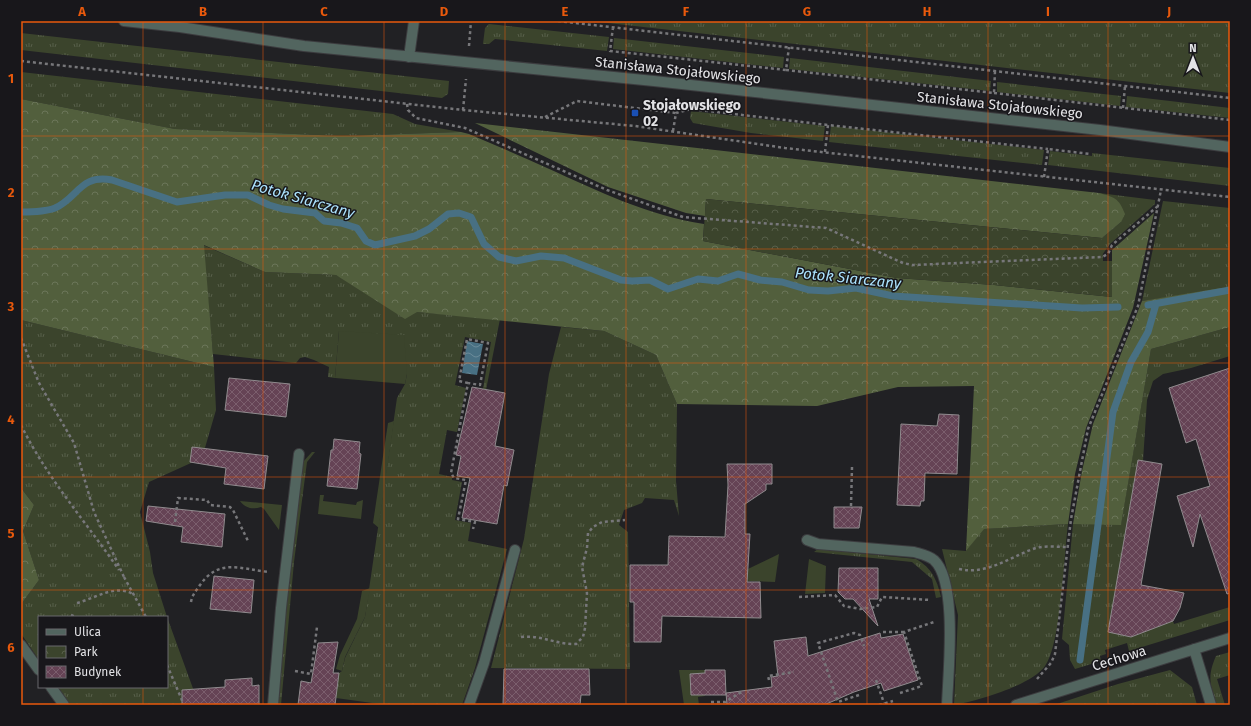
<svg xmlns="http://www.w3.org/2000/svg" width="1251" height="726" viewBox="0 0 1251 726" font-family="'Fira Sans',sans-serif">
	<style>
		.grass { fill: url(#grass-tufts) }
		.forest { fill: url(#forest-crowns) }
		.park { fill: url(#park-crowns) }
		.garden { fill: #3b442c }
		.water { fill: url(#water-waves) }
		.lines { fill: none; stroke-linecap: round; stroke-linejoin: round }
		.stream { stroke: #487083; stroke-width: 7 }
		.building { fill: url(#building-cross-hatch); stroke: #908b8e }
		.service-casing { stroke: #3c3c3f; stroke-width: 12 }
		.minor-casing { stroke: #3c3c3f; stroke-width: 12 }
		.tertiary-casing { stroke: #3c3c3f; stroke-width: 12 }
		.path { stroke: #77777a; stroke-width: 2.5; stroke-dasharray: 3 3; stroke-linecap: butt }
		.service { stroke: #52655f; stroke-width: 10 }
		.minor { stroke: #52655f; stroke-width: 10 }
		.tertiary { stroke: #52655f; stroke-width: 10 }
		.grid { fill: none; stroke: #e8590c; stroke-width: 1; stroke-opacity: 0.55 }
		.transit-dot { fill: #1a4fb4; stroke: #18171b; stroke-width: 1.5 }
		.labels { text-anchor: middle; stroke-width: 3; stroke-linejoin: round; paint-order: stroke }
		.street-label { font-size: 14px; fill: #e2e2e5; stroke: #18171b }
		.poi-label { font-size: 14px; font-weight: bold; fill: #e2e2e5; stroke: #18171b; text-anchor: start }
		.water-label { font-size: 15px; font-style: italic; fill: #abe2fd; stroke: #18171b }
		.neatline { fill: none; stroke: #e8590c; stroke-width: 1.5 }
		.grid-label { font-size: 13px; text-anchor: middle; font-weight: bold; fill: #e8590c }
	</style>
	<defs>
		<pattern id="grass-tufts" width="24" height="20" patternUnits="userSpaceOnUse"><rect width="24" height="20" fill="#3b442c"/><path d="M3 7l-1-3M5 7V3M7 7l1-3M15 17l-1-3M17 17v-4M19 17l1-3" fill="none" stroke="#575f4a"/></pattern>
		<pattern id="forest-crowns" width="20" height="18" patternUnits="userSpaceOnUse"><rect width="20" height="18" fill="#525f3d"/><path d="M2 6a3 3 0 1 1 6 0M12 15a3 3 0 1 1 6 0" fill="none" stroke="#6b7659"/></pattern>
		<pattern id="park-crowns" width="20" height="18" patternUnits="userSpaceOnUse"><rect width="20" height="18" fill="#3b442c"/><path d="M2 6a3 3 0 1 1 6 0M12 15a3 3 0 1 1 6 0" fill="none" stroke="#575f4a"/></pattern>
		<pattern id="water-waves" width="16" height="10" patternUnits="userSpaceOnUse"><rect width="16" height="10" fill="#487083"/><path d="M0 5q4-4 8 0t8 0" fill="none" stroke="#6b8b9a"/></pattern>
		<pattern id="building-cross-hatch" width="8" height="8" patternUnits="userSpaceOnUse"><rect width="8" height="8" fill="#654355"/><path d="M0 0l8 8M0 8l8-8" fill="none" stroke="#7b5e6d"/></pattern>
	</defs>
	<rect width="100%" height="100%" fill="#212124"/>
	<!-- grass -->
	<path class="grass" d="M590,21H1230V93Z
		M489,24L609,37L607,51L495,39L489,44H483L485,28Z
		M21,33L449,81L448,94L442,98L21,50Z
		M614,38L784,57L783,68L613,49Z
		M790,58L991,81L990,91L789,69Z
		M21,72L393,114L415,124L461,132L342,136L175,129L21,99Z
		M997,82L1121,96L1120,106L997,92Z
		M1127,96L1230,108V118L1126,107Z
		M691,111L825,126L823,141L751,133L693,123L690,118Z
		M831,126L1044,150L1042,165L829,142Z
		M1050,151L1092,156V153L1230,168V186L1048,165Z
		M1099,193L1155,200V204L1110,244L1102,255V238L1121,222Z
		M1163,201L1230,208V288L1142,301Z
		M203,245L265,272L336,275L417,312L500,319L486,390L483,389L491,342L465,337L455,385L466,388L457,432L447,430L439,474L452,477V480L462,482L455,520L471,523L468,541L507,549L475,668L462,705H387L336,698L339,673L342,671L345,658L365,617L397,398L405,384L407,374L339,331L335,378L328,377L329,367L314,360L305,357L300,358L296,363L213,354Z
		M21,320L214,367L216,410L202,458L149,482L140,512L150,552L153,573L167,617H39V660L22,635L21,629L22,603L39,580L23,531L34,505L21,488Z
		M561,327L604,331L656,355L677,404L676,481L679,516L674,500L645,498L642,503L624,510L619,525L628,532L630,669L491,668L524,539L549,374Z
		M1230,327V356L1191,368L1163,374L1153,381L1147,400L1143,461H1138L1108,632L1131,637L1173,621L1174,624L1230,607V620L1129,651L1127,643L1105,650L1106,654L1100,656L1101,661L1075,669L1070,660L1069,645L1062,639L1073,524H1121L1151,349Z
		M312,452H315L307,462L294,562L281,705H278L287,602L303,462Z
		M1068,524C1064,554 1061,645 1045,666C1032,685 977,701 954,705L958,615L942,549L966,551L983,529Z
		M818,549L916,559C932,568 937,580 941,597L936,598L932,579L912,562L814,552Z
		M167,617L199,705H70L58,687H167Z
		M1230,652V675L1217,679L1225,705H1217C1210,684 1207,677 1216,656Z
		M1170,670L1192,687L1197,705H1054L1118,684Z"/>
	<!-- forest -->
	<path class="forest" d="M21,99L175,129L342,136L461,132L469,134C495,145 521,156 547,168C598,191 649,216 704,224L703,241L897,278L994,285L1112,297V250L1154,213L1133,308L1086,428L1075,474L1068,524L984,529L966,551L974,386L898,387L817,406L677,404L656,355L604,331L417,312L405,319L336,275L265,272L204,245L214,367L21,320Z
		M475,123L1099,193C1114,197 1119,198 1125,214L1121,222L1102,238L706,199L705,216L686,213L608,187Z
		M1221,288H1230V327L1151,349L1121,525L1073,524L1082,471L1093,424L1142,301Z
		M21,488L34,505L23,531L39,580L22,603Z"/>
	<!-- park -->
	<path class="park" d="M706,199L1102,238L1103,261H1112V297L994,285L897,278L703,241Z"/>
	<!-- garden -->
	<path class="garden" d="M339,331L404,335L407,374L405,384L335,378Z
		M394,421L379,525V528L373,523L388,423Z
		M320,495H324L323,501L356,505L357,502L363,500L361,519L318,514Z
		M240,501L282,505L279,530L264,509L261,507C253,510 245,508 240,501Z
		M779,554L775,582L725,580Z
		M809,559L826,566L825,593L805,594Z
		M370,588L365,617L345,657L342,671L336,669L340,655L357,619L362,591Z
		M679,670H705V696L698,697L699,705H684Z"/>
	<!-- water -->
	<path class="water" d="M467,341L483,344L477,375L462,373Z"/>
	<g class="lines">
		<!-- stream -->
		<path class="stream" d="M21,212C32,212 45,212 55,208C78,198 80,174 112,180L177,202L225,195H248L269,205L283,209L315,213L324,221L341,223L357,228L366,241L375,245L415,236L429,229L448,214L459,213L471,217L484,244L499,257L516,261L541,256L564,258L621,280L632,281L650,280L668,289L698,279L718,281L738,274L760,280L782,282L809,290L828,291L856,288L893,296L1082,308L1118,307
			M1148,305L1230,290
			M1080,660L1113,412L1131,362L1148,332L1156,304"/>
	</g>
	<!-- building -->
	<path class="building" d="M1230,368V593L1227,594L1200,514L1193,547L1177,496L1210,486L1196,439L1186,443L1169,388Z
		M229,378L290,384L286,417L225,410Z
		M472,387L505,393L495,446L514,450L507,486L504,485L497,524L462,518L470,478L457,476L461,456L456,455Z
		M939,414L959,415L957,474L925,473L924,501H921L920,506L897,505L901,424L937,426Z
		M334,439L360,442L359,453L361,454L357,489L327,486L331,450H333Z
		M192,447L268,456L264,489L224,484L226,468L190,462Z
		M1138,460L1162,464L1141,585L1184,593L1180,608L1173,621L1131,637L1108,632Z
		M727,464H772V484H766V490L745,504V534H750L747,582H760L761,618L662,616L661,642H634V602H630V565H668L669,536L725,537L728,485Z
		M148,506L225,514L222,547L181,542L183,527L146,521Z
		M834,507H862L859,528H834Z
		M839,568H878V599H869L878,626L853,599H845L838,592Z
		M214,576L254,580L251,613L210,609Z
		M880,633L881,638L903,634L918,680L884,691L881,683L854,692L824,705H727L726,693L772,687L771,677L778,676L774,641L806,637L808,656Z
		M338,642L333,673H339L335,705H298L301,681L311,683L318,643Z
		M504,669H589L590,695H581L580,705H503Z
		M705,670H725L726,695H691L690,674L705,673Z
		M252,678V686L259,685V705H182V690L225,687V680Z"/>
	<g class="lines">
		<!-- service casing -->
		<g class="service-casing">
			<path id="service" d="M807,540L818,544L914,552C921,554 928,555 934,560C958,582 948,674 947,705
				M21,645L39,670
				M51,687L64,705
				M273,705L281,608L299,454
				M469,705L484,663L515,550"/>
		</g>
		<!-- minor casing -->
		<g class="minor-casing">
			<path id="minor" d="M409,57L414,21
				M1194,649L1211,705
				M1016,705L1230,638"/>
		</g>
		<!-- tertiary casing -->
		<g class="tertiary-casing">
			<path id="tertiary" d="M124,21L180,27L304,46L654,81L1100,130L1230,147"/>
		</g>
		<!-- path -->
		<path class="path" d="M558,21L1230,98
			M613,27L610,51L786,70L789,47
			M469,46L471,21
			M21,61L463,110L635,126L785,148L1230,197
			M786,70L994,93L995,71
			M994,93L1230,120
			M407,104L408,110L416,118L465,128L607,190L683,217L826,228L903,263L912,265L1102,257L1108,254L1112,245L1158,206
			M1123,108L1125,86
			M463,110L466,79
			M545,117L577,101L676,113
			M673,131L676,113L691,109L828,125
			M825,152L828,125L1048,149
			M1044,177L1048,149L1090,154
			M21,338L39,383L74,443L94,512L124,577
			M468,383L459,381L467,339L488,343L480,385L468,383L451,473L454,478L466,480L458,519L475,522L473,529
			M21,425C47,478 86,522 119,570
			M851,506L852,467
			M175,522L178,498L207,500L210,505L230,507L233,510L248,541
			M959,569C987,575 1008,558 1033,549C1043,545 1056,547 1067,547
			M124,577L146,617
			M799,597L835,595L844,606L860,609L877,607L882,597L931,600
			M191,602C192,595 196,591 200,585C219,558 240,569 269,572
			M77,603C96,598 115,584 133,594
			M71,615L76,617
			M883,632H904
			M521,637C543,635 557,645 576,644L583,637L585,628L587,593L582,567L587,548L588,533L593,527L602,522L625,520
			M167,665L184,705
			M295,671L311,674L317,627
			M1037,679L1051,663L1055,654L1071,519L1088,429L1138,306L1161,190
			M769,680L768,676L794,672
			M876,680L884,703
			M900,693L922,686L904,632L934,622
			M859,695L838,702L818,643L854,633L860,635L864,646
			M711,702H725L743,691
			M879,705L893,701"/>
		<!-- service -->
		<use href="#service" class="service"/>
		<!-- minor -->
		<use href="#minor" class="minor"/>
		<!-- tertiary -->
		<use href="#tertiary" class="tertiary"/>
	</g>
	<!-- grid -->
	<path class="grid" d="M143,21V617M263,21V705M384,21V705M505,21V705M626,21V705M746,21V705M867,21V705M988,21V705M1108,21V705M21,136H1230M21,249H1230M21,363H1230M21,477H1230M21,590H1230M143,687V705"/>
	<!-- markers -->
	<rect class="transit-dot" x="631" y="109" width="8" height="8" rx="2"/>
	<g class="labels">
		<!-- street labels -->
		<g class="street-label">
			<text transform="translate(678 70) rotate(6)" y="5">Stanisława Stojałowskiego</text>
			<text transform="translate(1000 105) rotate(6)" y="5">Stanisława Stojałowskiego</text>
			<text transform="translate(1119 658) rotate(-17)" y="5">Cechowa</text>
		</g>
		<!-- poi labels -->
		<g class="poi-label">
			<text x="643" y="110">Stojałowskiego<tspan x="643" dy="16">02</tspan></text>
		</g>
		<!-- water labels -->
		<g class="water-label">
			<text transform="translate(303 199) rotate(16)" y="5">Potok Siarczany</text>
			<text transform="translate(848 278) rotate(6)" y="5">Potok Siarczany</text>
		</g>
	</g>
	<!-- border -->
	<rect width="1251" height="726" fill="none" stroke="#18171b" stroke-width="44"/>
	<!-- legend -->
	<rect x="38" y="616" width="130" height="72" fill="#18171b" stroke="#69686c"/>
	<rect x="46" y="629" width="20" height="6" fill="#52655f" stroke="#69686c"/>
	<text x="74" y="636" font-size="12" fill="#e2e2e5">Ulica</text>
	<rect x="46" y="646" width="20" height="12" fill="url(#park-crowns)" stroke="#69686c"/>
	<text x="74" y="656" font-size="12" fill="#e2e2e5">Park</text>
	<rect x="46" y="666" width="20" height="12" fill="url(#building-cross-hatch)" stroke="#69686c"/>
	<text x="74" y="676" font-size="12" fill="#e2e2e5">Budynek</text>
	<!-- north arrow -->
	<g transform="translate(1193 58)" stroke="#18171b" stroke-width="3" paint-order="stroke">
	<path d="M0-3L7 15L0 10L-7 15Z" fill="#e2e2e5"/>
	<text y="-6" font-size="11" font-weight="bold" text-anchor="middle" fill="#e2e2e5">N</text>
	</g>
	<rect x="22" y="22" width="1207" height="682" class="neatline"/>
	<g class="grid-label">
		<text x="82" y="16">A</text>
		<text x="203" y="16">B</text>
		<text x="324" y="16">C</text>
		<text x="444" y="16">D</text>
		<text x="565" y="16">E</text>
		<text x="686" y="16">F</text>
		<text x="807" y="16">G</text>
		<text x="927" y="16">H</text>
		<text x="1048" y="16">I</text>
		<text x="1169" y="16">J</text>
		<text x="11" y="83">1</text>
		<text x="11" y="197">2</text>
		<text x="11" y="311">3</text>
		<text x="11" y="424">4</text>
		<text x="11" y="538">5</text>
		<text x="11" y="652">6</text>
	</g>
</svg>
